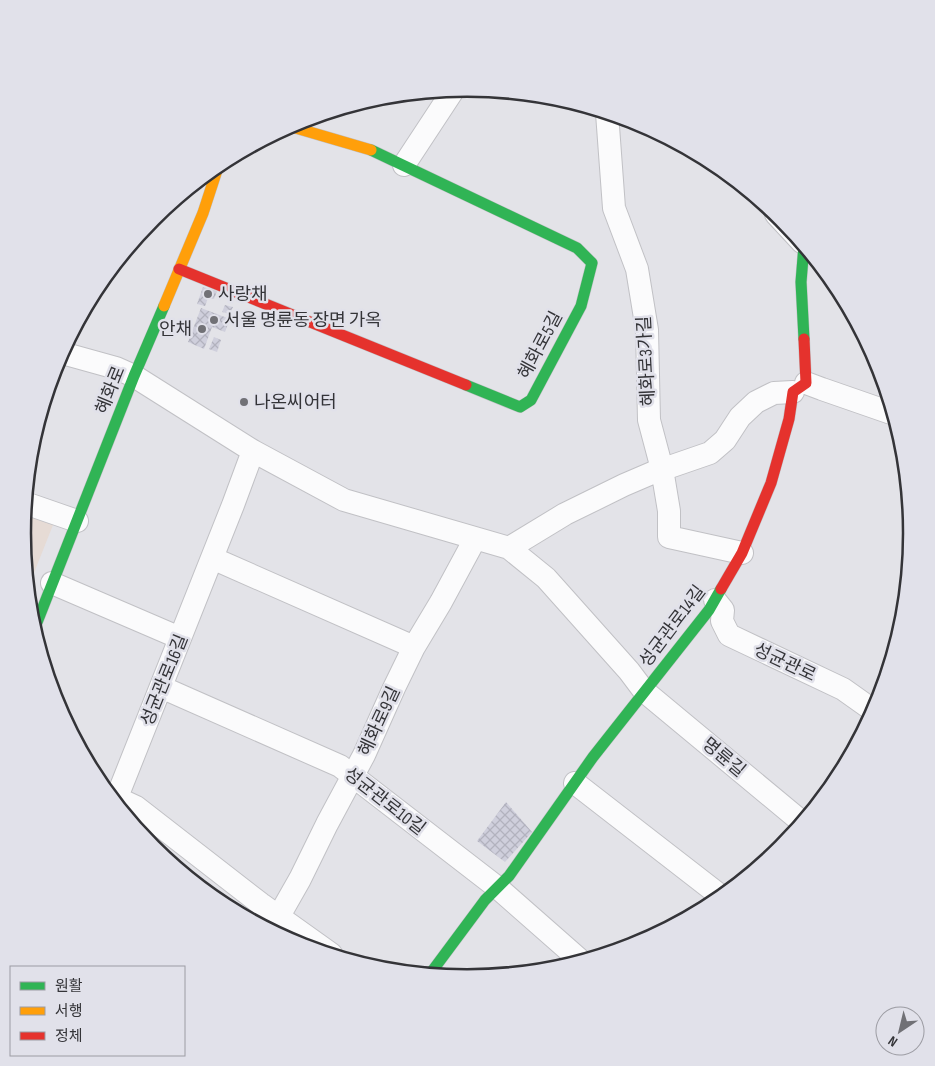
<svg xmlns="http://www.w3.org/2000/svg" width="935" height="1066" viewBox="0 0 935 1066" font-family="'Sofia Sans Condensed','Noto Sans KR',sans-serif">
	<style>
		.education { fill: #e6dbd5 }
		.building { fill: url(#building-cross-hatch) }
		.lines { fill: none; stroke-linecap: round; stroke-linejoin: round }
		.street-casing { stroke: #c1c1c5; stroke-width: 24 }
		.fast-casing { stroke: #c1c1c5; stroke-width: 12 }
		.slow-casing { stroke: #c1c1c5; stroke-width: 12 }
		.jam-casing { stroke: #c1c1c5; stroke-width: 12 }
		.street { stroke: #fbfbfc; stroke-width: 22 }
		.fast { stroke: #30b455; stroke-width: 11 }
		.slow { stroke: #ff9f0a; stroke-width: 11 }
		.jam { stroke: #e5322d; stroke-width: 11 }
		.poi-dot { fill: #717176; stroke: #e1e1ea; stroke-width: 2 }
		.labels { text-anchor: middle; stroke-width: 5; stroke-linejoin: round; paint-order: stroke }
		.poi-label { font-size: 18px; fill: #343438; stroke: #e1e1ea; text-anchor: start }
		.street-label { font-size: 18px; fill: #343438; stroke: #e1e1ea }
		.rim { fill: none; stroke: #343438; stroke-width: 2.5 }
	</style>
	<defs>
		<pattern id="building-cross-hatch" width="8" height="8" patternUnits="userSpaceOnUse" patternTransform="scale(1.25)"><rect width="8" height="8" fill="#cfcfdc"/><path d="M0 0l8 8M0 8l8-8" fill="none" stroke="#b2b2be"/></pattern>
	</defs>
	<rect width="100%" height="100%" fill="#e3e3e8"/>
	<!-- education -->
	<path class="education" d="M24,514L53,525L28,588L23,533Z"/>
	<!-- building -->
	<path class="building" d="M203,287L217,291L214,299L208,298L205,306L197,304Z
		M225,305L233,307L230,314L222,312Z
		M201,308L230,319L225,332L212,327L204,349L188,342Z
		M214,337L221,340L217,352L209,349Z
		M506,802L532,832L505,862L477,841Z"/>
	<g class="lines">
		<!-- street casing -->
		<g class="street-casing">
			<path id="street" d="M607,113L614,208L637,269L647,330L649,420L662,469L669,511V537L742,553
				M404,165L454,89
				M776,214L802,242
				M62,353L116,368L134,376L253,451L233,505L115,802
				M806,383L822,389L894,414
				M253,451L344,500L509,548L546,578L629,671L644,691L803,823
				M25,503L77,521
				M509,548L565,514L624,485L652,473L710,453L725,440L740,417L756,402L774,393L793,392
				M212,558L414,647
				M52,583L180,638
				M715,600L723,610L722,621L729,635L843,689L874,711
				M161,687L340,766L498,888L581,961
				M575,783L722,897
				M110,795L136,807L261,904L331,954
				M271,930L300,879L327,824L364,755L394,688L414,647L441,602L475,539"/>
		</g>
		<!-- fast casing -->
		<g class="fast-casing">
			<path id="fast" d="M371,150L577,248L592,263L581,306L531,400L520,407L466,385
				M804,339L801,282L804,245
				M34,630L134,376L164,306
				M430,974L485,900L509,876L593,757L709,610L721,589"/>
		</g>
		<!-- slow casing -->
		<g class="slow-casing">
			<path id="slow" d="M289,126L371,150
				M164,306L203,213L219,164"/>
		</g>
		<!-- jam casing -->
		<g class="jam-casing">
			<path id="jam" d="M179,269L466,385
				M721,589L742,553L771,483L789,419L793,392L806,383L804,339"/>
		</g>
		<!-- street -->
		<use href="#street" class="street"/>
		<!-- fast -->
		<use href="#fast" class="fast"/>
		<!-- slow -->
		<use href="#slow" class="slow"/>
		<!-- jam -->
		<use href="#jam" class="jam"/>
	</g>
	<!-- markers -->
	<g class="poi-dot">
		<circle cx="208" cy="294" r="5"/>
		<circle cx="214" cy="320" r="5"/>
		<circle cx="202" cy="329" r="5"/>
		<circle cx="244" cy="402" r="5"/>
	</g>
	<g class="labels">
		<!-- poi labels -->
		<g class="poi-label">
			<text x="218" y="300">사랑채</text>
			<text x="224" y="326">서울 명륜동 장면 가옥</text>
			<text x="192" y="335" text-anchor="end">안채</text>
			<text x="254" y="408">나온씨어터</text>
		</g>
		<!-- street labels -->
		<g class="street-label">
			<text transform="translate(540 345) rotate(-62)" y="6">혜화로5길</text>
			<text transform="translate(646 361) rotate(-93)" y="6">혜화로3가길</text>
			<text transform="translate(110 390) rotate(-68)" y="6">혜화로</text>
			<text transform="translate(672 626) rotate(-53)" y="6">성균관로14길</text>
			<text transform="translate(785 662) rotate(25)" y="6">성균관로</text>
			<text transform="translate(164 680) rotate(-68)" y="6">성균관로16길</text>
			<text transform="translate(379 721) rotate(-65)" y="6">혜화로9길</text>
			<text transform="translate(724 757) rotate(40)" y="6">명륜길</text>
			<text transform="translate(385 801) rotate(38)" y="6">성균관로10길</text>
		</g>
	</g>
	<!-- crop -->
	<path d="M0 0H935V1066H0ZM31 533a436 436 0 1 1 872 0a436 436 0 1 1-872 0Z" fill="#e1e1ea" fill-rule="evenodd"/>
	<path class="rim" d="M31 533a436 436 0 1 1 872 0a436 436 0 1 1-872 0Z"/>
	<!-- legend -->
	<rect x="10" y="966" width="175" height="90" fill="#e1e1ea" stroke="#9c9ca3"/>
	<rect x="20" y="982" width="25" height="8" fill="#30b455" stroke="#9c9ca3"/>
	<text x="55" y="991" font-size="15" fill="#343438">원활</text>
	<rect x="20" y="1007" width="25" height="8" fill="#ff9f0a" stroke="#9c9ca3"/>
	<text x="55" y="1016" font-size="15" fill="#343438">서행</text>
	<rect x="20" y="1032" width="25" height="8" fill="#e5322d" stroke="#9c9ca3"/>
	<text x="55" y="1041" font-size="15" fill="#343438">정체</text>
	<!-- north arrow -->
	<g transform="translate(900 1031) rotate(215)"><circle r="24" fill="#e1e1ea" stroke="#9c9ca3"/>
	<path d="M0-4L9 19L0 12L-9 19Z" fill="#717176"/>
	<text y="-8" font-size="14" font-weight="bold" text-anchor="middle" fill="#343438">N</text>
	</g>
</svg>
